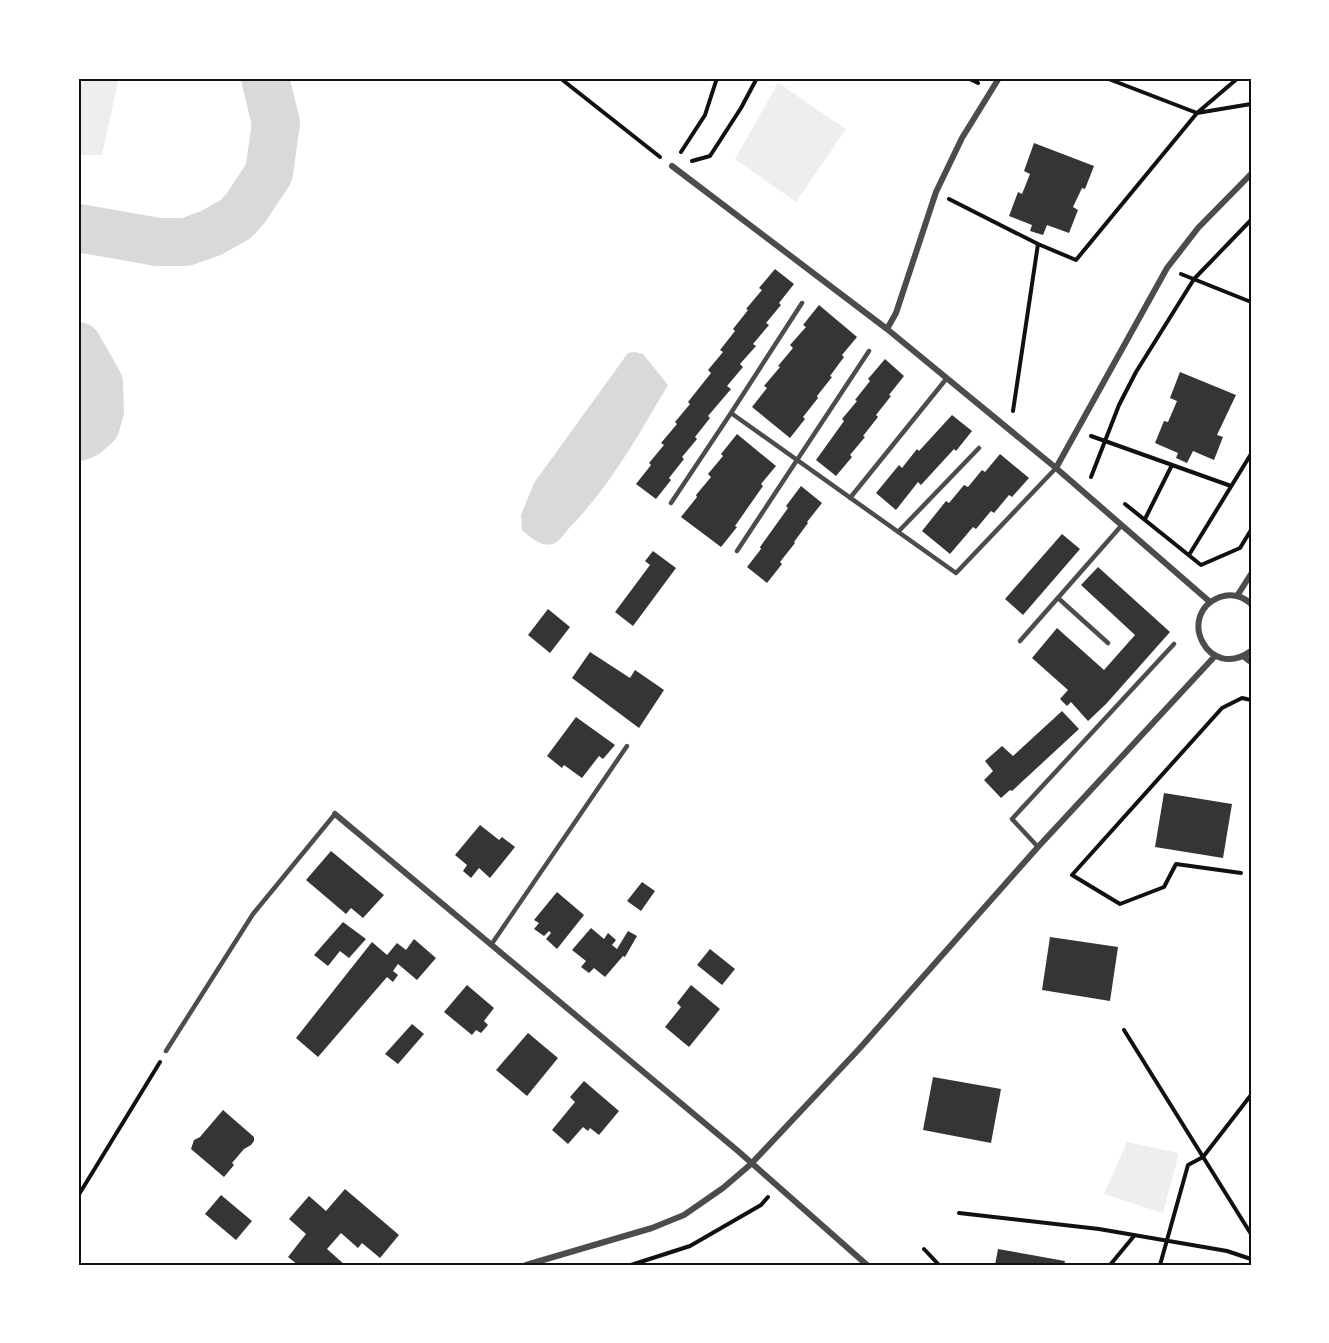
<svg xmlns="http://www.w3.org/2000/svg" width="1329" height="1343" viewBox="0 0 1329 1343" font-family="'PT Sans',sans-serif">
	<style>
		.green { fill: #eee }
		.water { fill: #d9d9d9 }
		.lines { fill: none; stroke-linecap: round; stroke-linejoin: round }
		.river { stroke: #d9d9d9; stroke-width: 48 }
		.building { fill: #353535 }
		.path { stroke: #111; stroke-width: 4 }
		.service { stroke: #4c4c4c; stroke-width: 4.5 }
		.minor { stroke: #4c4c4c; stroke-width: 6 }
		.neatline { fill: none; stroke: #111; stroke-width: 2 }
	</style>
	<rect width="100%" height="100%" fill="#fff"/>
	<!-- green -->
	<path class="green" d="M78,78H119L102,155H78Z
		M778,83L846,129L796,202L735,159Z
		M1127,1142L1179,1153L1163,1213L1104,1194Z"/>
	<!-- water -->
	<path class="water" d="M635,352L643,354L668,385C639,434 611,485 571,526C566,531 561,540 555,543C543,549 530,537 522,530L521,515L534,483L628,353Z"/>
	<g class="lines">
		<!-- river -->
		<path class="river" d="M78,228L158,242H186L211,233L236,219L245,209L269,173L276,123L265,78
			M78,346L99,383L100,411L96,425L86,434L78,437"/>
	</g>
	<!-- building -->
	<path class="building" d="M1034,143L1094,166L1085,189L1082,188L1073,207L1078,210L1069,233L1047,225L1043,235L1030,231L1032,225L1009,216L1018,192L1022,194L1030,174L1024,171Z
		M775,269L794,284L779,303L781,305L766,323L769,325L753,344L756,346L740,364L743,367L727,386L731,389L708,416L710,418L695,437L697,439L682,457L684,459L669,478L671,480L656,499L636,484L651,465L649,463L664,445L661,443L677,424L675,422L690,404L688,402L711,373L708,370L723,352L720,350L735,331L733,329L748,310L746,309L762,290L759,288Z
		M819,305L857,337L842,355L844,357L830,376L832,377L817,396L818,398L803,417L805,419L790,438L752,407L767,388L764,386L780,367L778,366L793,348L790,345L806,327L803,325Z
		M885,359L904,376L889,395L891,396L876,415L878,417L863,436L865,437L850,455L852,457L836,476L816,460L844,421L842,419L857,401L855,400L870,381L868,379Z
		M1180,372L1236,395L1217,435L1223,437L1214,460L1193,451L1187,463L1176,458L1178,453L1155,443L1164,421L1168,422L1177,401L1170,398Z
		M952,415L972,431L956,451L954,449L921,485L918,482L896,510L876,493L899,465L902,468L917,449L919,451Z
		M737,434L776,466L761,484L763,486L735,526L737,527L721,547L681,517L697,497L696,495L711,477L708,474L723,456L721,454Z
		M1000,454L1029,478L1012,497L1009,495L994,513L991,511L976,529L973,527L950,554L922,531L946,501L949,503L964,485L968,487L982,470L985,472Z
		M801,486L822,503L807,522L808,523L794,542L795,543L780,562L782,564L767,583L747,567L761,549L760,547L788,508L786,506Z
		M1062,534L1080,549L1023,615L1005,599Z
		M653,551L676,568L633,626L615,612L650,565L645,561Z
		M1098,567L1170,632L1106,704L1088,721L1071,702L1067,706L1060,699L1068,690L1032,658L1057,628L1104,670L1135,635L1081,585Z
		M548,609L570,627L550,653L528,635Z
		M590,652L630,678L635,670L664,690L639,728L572,678Z
		M1062,711L1079,729L1012,791L1010,790L1001,798L984,780L993,771L985,761L1002,746L1013,756Z
		M576,717L615,745L603,759L599,756L582,778L564,765L562,768L547,756Z
		M1164,793L1232,804L1223,858L1155,847Z
		M480,825L499,840L502,837L515,847L490,878L479,868L471,878L463,871L467,865L455,855Z
		M331,851L384,895L363,918L351,908L346,914L306,880Z
		M642,882L655,891L641,911L627,901Z
		M557,892L584,915L557,949L546,939L551,933L549,931L544,936L534,929L539,923L534,920Z
		M343,922L366,939L349,958L340,951L328,966L314,955Z
		M591,928L604,939L608,933L616,940L612,945L617,949L628,931L637,936L625,957L623,956L605,977L594,968L589,973L581,967L586,961L572,950Z
		M1050,937L1118,947L1110,1001L1042,990Z
		M414,939L436,958L417,980L398,964L393,971L398,975L393,982L387,977L318,1057L296,1038L372,942L387,955L397,943L406,950Z
		M710,949L735,969L722,985L697,965Z
		M467,985L494,1008L484,1021L488,1025L481,1033L476,1030L472,1035L444,1012Z
		M691,985L720,1009L689,1047L665,1027L681,1007L677,1003Z
		M412,1024L424,1034L398,1064L385,1054Z
		M528,1033L558,1058L527,1096L496,1070Z
		M933,1077L1001,1089L991,1143L923,1130Z
		M584,1081L619,1111L599,1135L590,1128L588,1131L583,1127L568,1144L552,1130L575,1102L570,1097Z
		M223,1110L254,1137V1141L251,1145L244,1149L232,1163L234,1165L224,1177L191,1149L194,1140L200,1137Z
		M345,1189L399,1235L380,1258L362,1243L358,1248L341,1233L327,1249L345,1265H298L288,1257L306,1234L289,1219L309,1196L326,1211Z
		M221,1195L252,1221L236,1240L205,1214Z
		M998,1249L1065,1261L1064,1265H995Z"/>
	<g class="lines">
		<!-- path -->
		<path class="path" d="M560,78L660,157
			M968,78L978,83
			M1197,113L1251,104
			M1197,113L1238,78
			M681,152L705,115L717,78
			M692,161L710,156L741,108L757,78
			M949,199L1038,244L1013,411
			M1038,244L1076,260L1197,113L1106,78
			M1181,274L1251,302
			M1091,436L1231,486
			M1091,477L1119,405L1136,372L1194,279L1251,220
			M1125,504L1201,565L1240,548L1251,530
			M1145,519L1172,465
			M1189,555L1251,454
			M1241,873L1176,864L1164,887L1120,904L1072,875L1222,708L1242,698L1251,700
			M1124,1030L1251,1234
			M78,1196L160,1062
			M959,1213L1099,1229L1227,1251L1251,1259
			M924,1249L939,1265
			M631,1265L690,1246L761,1205L768,1197
			M1110,1265L1134,1236
			M1160,1265L1188,1165L1203,1157L1251,1095"/>
		<!-- service -->
		<path class="service" d="M731,413L802,303
			M850,498L947,378
			M671,503L731,413L956,573L1056,468
			M898,532L979,448
			M737,551L869,351
			M1058,598L1108,643
			M1020,641L1122,525
			M1038,847L1012,819L1174,644
			M491,945L627,746
			M166,1051L253,914L335,814"/>
		<!-- minor -->
		<path class="minor" d="M672,166L887,329L1056,468L1210,602
			M887,329L896,313L936,192L962,138L999,78
			M1056,468L1167,268L1198,228L1251,174
			M1237,596L1251,574
			M1251,604C1243,596 1231,593 1220,597C1175,614 1208,682 1251,651
			M1243,656L1251,662
			M335,814L738,1151L867,1265
			M526,1265L652,1228L684,1215L723,1188L751,1164L860,1048L1038,847L1215,656"/>
	</g>
	<!-- border -->
	<rect width="1329" height="1343" fill="none" stroke="#ffffff" stroke-width="159"/>
	<rect x="80" y="80" width="1170" height="1184" class="neatline"/>
</svg>
